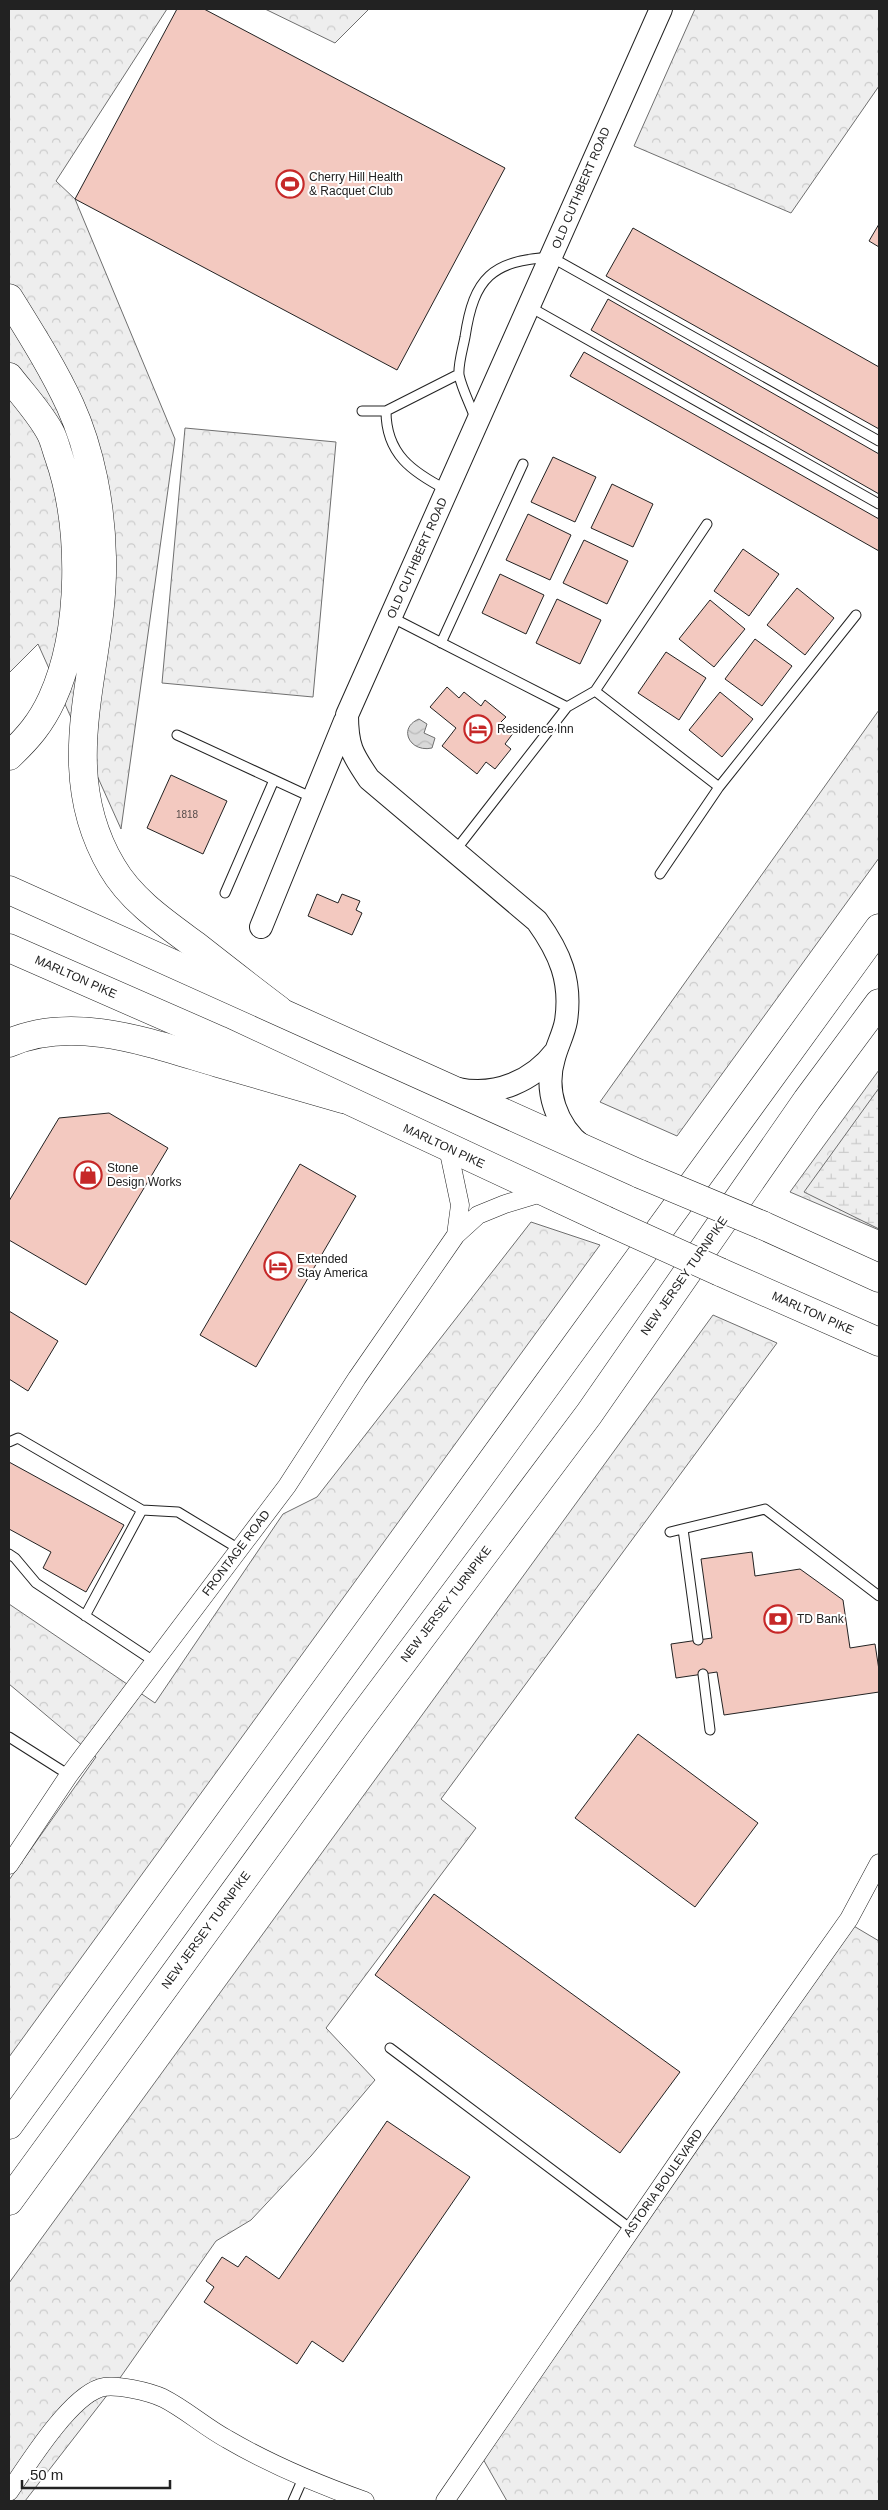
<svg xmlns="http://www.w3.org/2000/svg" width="888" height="2510" viewBox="0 0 888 2510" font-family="Arial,sans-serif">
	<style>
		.forest { fill: url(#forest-crowns); stroke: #6f6f6f }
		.wetland { fill: url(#wetland-marsh); stroke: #6f6f6f }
		.water { fill: url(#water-waves); stroke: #6f6f6f }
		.building { fill: #f3c9c0; stroke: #222 }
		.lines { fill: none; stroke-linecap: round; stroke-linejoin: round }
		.service-casing { stroke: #222; stroke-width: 11 }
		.minor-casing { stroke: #222; stroke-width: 19 }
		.tertiary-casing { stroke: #222; stroke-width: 24 }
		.trunk-casing { stroke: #222; stroke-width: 29 }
		.motorway-casing { stroke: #222; stroke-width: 29 }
		.service { stroke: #fff; stroke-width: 9 }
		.minor { stroke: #fff; stroke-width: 18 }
		.tertiary { stroke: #fff; stroke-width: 22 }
		.trunk { stroke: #fff; stroke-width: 28 }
		.motorway { stroke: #fff; stroke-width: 28 }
		.trunk-bridge-casing { stroke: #222; stroke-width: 29; stroke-linecap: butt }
		.trunk-bridge { stroke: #fff; stroke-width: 28 }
		.labels { text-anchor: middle; stroke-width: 4; stroke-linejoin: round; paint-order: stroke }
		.number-label { font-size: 10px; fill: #564c4a }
		.poi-label { font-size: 12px; fill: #222; stroke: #fff; text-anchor: start }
		.street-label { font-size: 12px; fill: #222; stroke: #fff }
	</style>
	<defs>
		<pattern id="forest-crowns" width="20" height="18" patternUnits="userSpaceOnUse" patternTransform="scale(1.25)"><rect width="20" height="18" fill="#eee"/><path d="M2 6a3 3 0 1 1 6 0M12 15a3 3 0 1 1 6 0" fill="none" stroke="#ccc"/></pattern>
		<pattern id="wetland-marsh" width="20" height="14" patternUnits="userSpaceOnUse" patternTransform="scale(1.25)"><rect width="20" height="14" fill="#eee"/><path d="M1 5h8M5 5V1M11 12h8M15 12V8" fill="none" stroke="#ccc"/></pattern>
		<pattern id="water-waves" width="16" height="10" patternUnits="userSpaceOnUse" patternTransform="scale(1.25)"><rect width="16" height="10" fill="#d9d9d9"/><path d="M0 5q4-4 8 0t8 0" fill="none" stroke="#bababa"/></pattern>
	</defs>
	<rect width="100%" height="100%" fill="#fff"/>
	<!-- forest -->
	<path class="forest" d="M9,9H167L56,181L75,199L175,439L121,829L38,644L9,673Z
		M265,9H369L335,43Z
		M695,9H879V86L791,213L634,146Z
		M185,428L336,442L313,697L162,683Z
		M879,710V858L677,1136L600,1102Z
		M879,1070V1230L790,1192Z
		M531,1222L600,1245L9,2057V1880L96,1757L9,1684V1604L155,1703L283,1514L317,1497Z
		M713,1315L777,1343L441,1799L476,1828L326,2028L375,2080L311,2156L251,2220L216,2241L115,2385L25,2501H9V2283Z
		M852,1925L879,1941V2501H507L483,2459Z"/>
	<!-- wetland -->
	<path class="wetland" d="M879,1088V1229L804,1192Z"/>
	<!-- water -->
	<path class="water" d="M419,719L427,724L424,733L435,738L432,748C410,753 397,728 419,719Z"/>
	<!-- building -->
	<path class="building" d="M177,9H204L505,168L397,370L75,199Z
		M879,224V247L869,241Z
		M633,228L879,367V429L606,276Z
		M608,299L879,454V494L591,330Z
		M584,352L879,519V551L570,376Z
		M553,457L596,477L575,522L531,502Z
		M612,484L653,504L633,547L591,528Z
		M528,514L571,535L550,580L506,560Z
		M584,540L628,561L607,604L563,583Z
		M743,549L779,574L749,616L714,591Z
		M500,574L544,595L526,634L482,613Z
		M797,588L834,618L805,655L767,625Z
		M557,599L601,620L580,664L536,643Z
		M710,600L745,629L714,667L679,639Z
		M755,639L792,666L762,706L725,679Z
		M666,652L706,678L679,720L638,693Z
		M447,687L459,698L464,692L481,706L485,700L506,717L501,722L514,732L505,744L511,749L495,769L486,762L477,774L442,746L456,728L430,707Z
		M720,692L753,719L722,757L689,730Z
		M171,775L227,801L203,854L147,828Z
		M317,894L338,903L342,894L360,901L356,910L362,913L352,935L308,916Z
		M109,1113L168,1148L86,1285L9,1240V1201L59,1118Z
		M300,1164L356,1196L256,1367L200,1335Z
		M9,1311L58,1341L28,1391L9,1379Z
		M9,1462L124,1525L86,1592L43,1568L51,1552L9,1529Z
		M752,1552L755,1576L800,1569L843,1600L850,1648L875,1644L879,1670V1692L724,1715L717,1672L676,1678L671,1644L712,1638L701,1559Z
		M638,1734L758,1823L695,1907L575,1818Z
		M434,1894L680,2072L620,2153L375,1975Z
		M387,2121L470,2177L343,2362L312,2341L297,2364L204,2302L214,2287L206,2281L222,2257L238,2267L246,2256L279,2279Z"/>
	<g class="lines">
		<!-- service casing -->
		<g class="service-casing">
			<path id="service" d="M530,307L879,504
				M362,411H386L459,374
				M386,411C386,454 412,472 447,490
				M475,418C470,404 462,389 459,375C458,364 463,348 465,337C474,277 492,261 551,257L879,441
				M391,617L567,707
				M441,643L523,464
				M595,691L719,787L856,615
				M177,735L313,798
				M455,851L567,707L595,691L707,524
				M660,874L719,787
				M225,893L274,780
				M9,1442L18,1438L142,1510L178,1512L239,1549
				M683,1529L698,1640
				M670,1532L765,1509L879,1596
				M9,1554L15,1558L36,1583L155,1662
				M85,1616L142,1510
				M703,1674L710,1730
				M9,1737L69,1775
				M390,2048L631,2229
				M293,2501L304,2476"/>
		</g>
		<!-- minor casing -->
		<g class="minor-casing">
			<path id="minor" d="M448,1148L460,1205L456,1235
				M9,1865L69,1775L287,1486L357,1378L456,1235L478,1215L505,1204L545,1192
				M9,2492C28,2464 69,2398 100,2388C114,2383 150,2392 163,2398C185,2409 205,2427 227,2439C268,2463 320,2485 365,2501
				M445,2501L699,2131L849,1919L879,1863"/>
		</g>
		<!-- tertiary casing -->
		<g class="tertiary-casing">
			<path id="tertiary" d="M261,927L345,721
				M458,1089C496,1097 533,1081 556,1051
				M583,1147C556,1126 544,1090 554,1058C557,1046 564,1033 566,1021C572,981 560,953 537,921L369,779C352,754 347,746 347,715L661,9"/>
		</g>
		<!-- trunk casing -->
		<g class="trunk-casing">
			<path id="trunk" d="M9,890L640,1174
				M9,948L219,1040L605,1220
				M762,1225L879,1278
				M720,1272L879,1342"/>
		</g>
		<!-- motorway casing -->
		<g class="motorway-casing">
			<path id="motorway" d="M9,298C30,332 53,368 70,405C91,451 101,506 102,557C105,665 51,764 112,867C131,900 165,923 195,945C223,967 251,989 279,1010
				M9,377C23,395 39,412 50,432C54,439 56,449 59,457C83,527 83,631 52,699C41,723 28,738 9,756
				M9,1043C75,1014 153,1044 218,1063C259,1075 301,1087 343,1099
				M9,2125L879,928
				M9,2201L355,1726L589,1414L807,1100L879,1003"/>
		</g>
		<!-- service -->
		<use href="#service" class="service"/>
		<!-- minor -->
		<use href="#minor" class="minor"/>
		<!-- tertiary -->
		<use href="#tertiary" class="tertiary"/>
		<!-- trunk -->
		<use href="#trunk" class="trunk"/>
		<!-- motorway -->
		<use href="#motorway" class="motorway"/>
		<!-- trunk-bridge casing -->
		<g class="trunk-bridge-casing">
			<path id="trunk-bridge" d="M640,1174L762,1225
				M605,1220L720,1272"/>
		</g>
		<!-- trunk-bridge -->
		<use href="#trunk-bridge" class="trunk-bridge"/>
	</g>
	<!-- icons -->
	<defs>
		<g id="stadium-ring" transform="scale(1.4375)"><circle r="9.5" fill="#fff" stroke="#c62828" stroke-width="1.5"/><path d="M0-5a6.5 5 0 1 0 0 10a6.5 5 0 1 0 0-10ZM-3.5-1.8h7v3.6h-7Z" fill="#c62828"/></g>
		<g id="hotel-ring" transform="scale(1.4375)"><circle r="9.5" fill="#fff" stroke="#c62828" stroke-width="1.5"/><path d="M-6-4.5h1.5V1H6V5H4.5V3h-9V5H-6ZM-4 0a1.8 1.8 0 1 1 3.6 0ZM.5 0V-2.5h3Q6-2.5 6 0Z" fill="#c62828"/></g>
		<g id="shop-ring" transform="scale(1.4375)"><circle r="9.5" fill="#fff" stroke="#c62828" stroke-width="1.5"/><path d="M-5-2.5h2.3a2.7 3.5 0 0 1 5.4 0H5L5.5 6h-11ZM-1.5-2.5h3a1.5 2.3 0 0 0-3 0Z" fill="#c62828"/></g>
		<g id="bank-ring" transform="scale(1.4375)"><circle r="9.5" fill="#fff" stroke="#c62828" stroke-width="1.5"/><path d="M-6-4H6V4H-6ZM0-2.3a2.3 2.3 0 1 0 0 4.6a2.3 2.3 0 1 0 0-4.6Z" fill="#c62828"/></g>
	</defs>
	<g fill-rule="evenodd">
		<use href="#stadium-ring" x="290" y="184"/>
		<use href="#hotel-ring" x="478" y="729"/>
		<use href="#shop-ring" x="88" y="1175"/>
		<use href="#hotel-ring" x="278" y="1266"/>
		<use href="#bank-ring" x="778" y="1619"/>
	</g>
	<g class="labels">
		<!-- number labels -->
		<g class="number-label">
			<text x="187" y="818">1818</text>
		</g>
		<!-- poi labels -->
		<g class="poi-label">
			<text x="309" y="181">Cherry Hill Health<tspan x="309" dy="14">&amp; Racquet Club</tspan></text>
			<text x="497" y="733">Residence Inn</text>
			<text x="107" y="1172">Stone<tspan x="107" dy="14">Design Works</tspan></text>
			<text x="297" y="1263">Extended<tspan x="297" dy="14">Stay America</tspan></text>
			<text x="797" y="1623">TD Bank</text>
		</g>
		<!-- street labels -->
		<g class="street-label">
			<text transform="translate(581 188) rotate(-67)" y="4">OLD CUTHBERT ROAD</text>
			<text transform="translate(417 558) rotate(-66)" y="4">OLD CUTHBERT ROAD</text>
			<text transform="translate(76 977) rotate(24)" y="4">MARLTON PIKE</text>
			<text transform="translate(444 1146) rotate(25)" y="4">MARLTON PIKE</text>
			<text transform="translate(684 1276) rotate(-55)" y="4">NEW JERSEY TURNPIKE</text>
			<text transform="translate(813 1313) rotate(24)" y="4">MARLTON PIKE</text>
			<text transform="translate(236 1553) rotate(-53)" y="4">FRONTAGE ROAD</text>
			<text transform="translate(446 1604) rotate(-53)" y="4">NEW JERSEY TURNPIKE</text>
			<text transform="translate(206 1930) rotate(-54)" y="4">NEW JERSEY TURNPIKE</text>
			<text transform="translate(663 2183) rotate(-55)" y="4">ASTORIA BOULEVARD</text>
		</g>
	</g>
	<!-- border -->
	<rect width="888" height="2510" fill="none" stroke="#222222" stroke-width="20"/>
	<!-- scale -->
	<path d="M22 2480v8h148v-8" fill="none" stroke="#222222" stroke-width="2.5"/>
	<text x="30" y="2480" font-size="15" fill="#222222" stroke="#ffffff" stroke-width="4" paint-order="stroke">50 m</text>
</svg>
